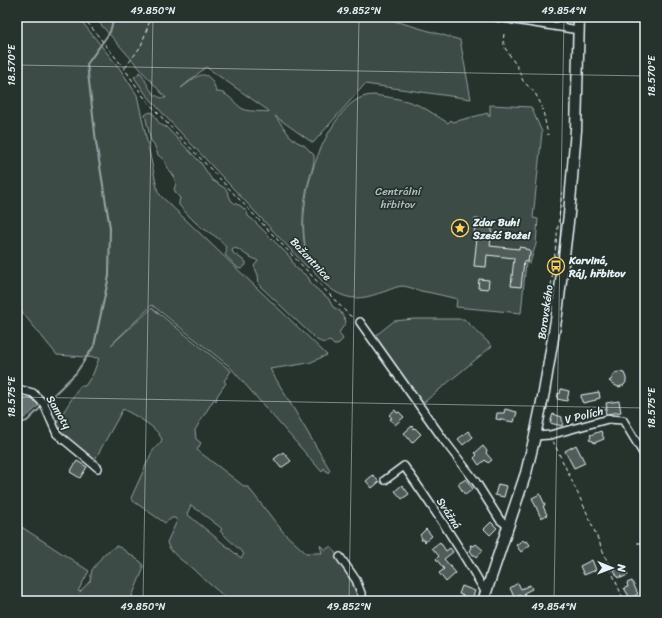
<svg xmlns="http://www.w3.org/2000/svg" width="662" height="618" viewBox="0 0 662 618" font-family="Sriracha,sans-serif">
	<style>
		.green { fill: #3e4b47; stroke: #939ea0; fill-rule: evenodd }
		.water { fill: #636f6d; stroke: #98a3a5 }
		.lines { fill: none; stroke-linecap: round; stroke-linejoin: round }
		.stream { stroke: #98a3a5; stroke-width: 2 }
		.building { fill: #505c59; stroke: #e8f1f8 }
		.minor-casing { stroke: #e8f1f8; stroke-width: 10 }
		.secondary-casing { stroke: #e8f1f8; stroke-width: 13 }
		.path { stroke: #e8f1f8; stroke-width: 1; stroke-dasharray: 4 3; stroke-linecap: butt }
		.minor { stroke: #26332d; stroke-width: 7 }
		.secondary { stroke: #26332d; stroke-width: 10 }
		.ticks { fill: none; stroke: #e8f1f8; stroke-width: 1; stroke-opacity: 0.45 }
		.labels { text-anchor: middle; stroke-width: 3.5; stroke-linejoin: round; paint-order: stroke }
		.park-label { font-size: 11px; fill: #b5bfc3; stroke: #26332d }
		.poi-label { font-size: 11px; font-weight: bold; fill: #e8f1f8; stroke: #26332d; text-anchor: start }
		.street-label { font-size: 11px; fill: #e8f1f8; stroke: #26332d }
		.neatline { fill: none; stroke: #e8f1f8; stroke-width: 1.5 }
		.ticks-label { font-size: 10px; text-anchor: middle; fill: #e8f1f8 }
	</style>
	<rect width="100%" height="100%" fill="#26332d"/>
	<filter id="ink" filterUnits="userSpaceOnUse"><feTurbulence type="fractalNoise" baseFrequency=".025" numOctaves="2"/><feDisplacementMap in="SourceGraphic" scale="8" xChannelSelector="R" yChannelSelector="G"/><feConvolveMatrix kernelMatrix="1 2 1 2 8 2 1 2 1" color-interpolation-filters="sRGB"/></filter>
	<g filter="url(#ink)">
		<!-- green -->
		<path class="green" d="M17,17H78L120,69L137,95L158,192L161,196L327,355L309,363L270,369L330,470L328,473L324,468L322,472L229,366L152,305L111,345L152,308L231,371L224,381L226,383L217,396V397L216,401L214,399L195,430L196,439L201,443L197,450L245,487H248L284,533L306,553H322L320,545L325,550L331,546L357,587L362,601H229C222,594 213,587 205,580C201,577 197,573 193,569C186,563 168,552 167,542L177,521L175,518H172L165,523L133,501L131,498L152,452C155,447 160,445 162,440C157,426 135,416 123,409L93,463L57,432V422L80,386H85L93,374L99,358L57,355L17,306ZM191,505L220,527L222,529L220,531L244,554L241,558L187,514Z
			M94,17H381L460,40L471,99L365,84L313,143L275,116L290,136L297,142L304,145L314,155C315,165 309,177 307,188C301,213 301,241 310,265L308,268L165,116L145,93L134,77L138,75L139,72L141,73L143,76C148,86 153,99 166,98ZM206,67L269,111V112C262,111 248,112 243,109C234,104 228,91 216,92C215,89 215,85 213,83C204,65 191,82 181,88Z
			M374,95C388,97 404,99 418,105C429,110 438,117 448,123L451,120L453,122L488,113V116H490V105L531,107L542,132L533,218L538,219L536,244L530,263H526L521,313L456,307L457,299C445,296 433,293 421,291C415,289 409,287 403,286C398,286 391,289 386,291C365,298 351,303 331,289C320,281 311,269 307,255C296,212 313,151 339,117C348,105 358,95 374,95Z
			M152,112C158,120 157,124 166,127L201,163L212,180L226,189L231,200L234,203L241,206L247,212L248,216L253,220L290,257L295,267L308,277L312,285L318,290L320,292L328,298L333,307L340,311L346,321C345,326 341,328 339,333L343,339L337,345H334L330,341C325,343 322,343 317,340L259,285L258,275L254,266L258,261C254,258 251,258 248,256C243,253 241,250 235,248L232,250L233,253L246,262V265L241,269L238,268L225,255C227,252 227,249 225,246C220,238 210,233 202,228C194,222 186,213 179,205V202L180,198L177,195L174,189L176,184L174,176L169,170L164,160L158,155L154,144L151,141L145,115L148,113Z
			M414,319H464L492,346L422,404L375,336L394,321Z
			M17,524L89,571L78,591L80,592L90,581L92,570L104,554L116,546L121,548L141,562L143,565V570L130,601H17Z"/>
		<!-- water -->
		<path class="water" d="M27,397L35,401L39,405C33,411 25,419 17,422V401L22,398Z"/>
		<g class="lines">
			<!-- stream -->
			<path class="stream" d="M17,424L27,421L76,373L94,346L109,276L110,228L96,142L87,64L110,32L114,17
				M638,543H645"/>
		</g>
		<!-- building -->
		<path class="building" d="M475,219L493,221L490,246L519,249V247L525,248V249L530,250V256H529L528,262L524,261L521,287L511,286L514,258L487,255L486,267L474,266L477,237H474Z
			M479,279L489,280L488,289L478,288Z
			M619,372L624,373L626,378V382L624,385L619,387L616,386L609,381L612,379V377L615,373Z
			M561,389L569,391L567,401L557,399L558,393L560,394Z
			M599,392L600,398L596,399V400L583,403V402H582L581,395Z
			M619,401L621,412L606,414L605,409H607L606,403Z
			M505,409L517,412L514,422L496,419L497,413H504Z
			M395,410L397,413L399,412L404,417L395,425L390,419L392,418L389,415Z
			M553,414L562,417V420L563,422L562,426L550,423Z
			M412,426L414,429L415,428L421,434L412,443L404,433Z
			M468,431L473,437L463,445L458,439Z
			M601,431L604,439L594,443L593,441L589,440L591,437L590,435Z
			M576,445L585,463L574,468L565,451Z
			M483,446L487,451L486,453L492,460L488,463L485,460L479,465L474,458L477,455L475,453Z
			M283,452L291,461L281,468L274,459Z
			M77,461L87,467L80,478L70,472Z
			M373,475L379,482L372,488L366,481Z
			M466,479L473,489L465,495L458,484Z
			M498,484L507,486L504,497L495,495Z
			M402,485L409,494L402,499L395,491Z
			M540,494L545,505L543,506L547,515L541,518L532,498Z
			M491,522L497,528L490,535L484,529Z
			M426,529L432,536L425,542L424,540H421L422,538L420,535Z
			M523,540L525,542L527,541L530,545L521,552L516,545Z
			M440,542L446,551L450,548L453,552L444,559L456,573L446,582L439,573L444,569L436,559L439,556L432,548Z
			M476,544L483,550L477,557L475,555H473L472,553L469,550L471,548L470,545L474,546Z
			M592,560L596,570L584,575L580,566Z
			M623,566L628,575L621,578V576L618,578L614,570Z
			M632,581L638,594L630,598L624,588L628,587L627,583Z
			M518,583L521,589L530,585L532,589L524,593L527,601H522L520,595L514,597L510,588Z
			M462,586L475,591L472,599L468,597L467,598L466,597L459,594Z"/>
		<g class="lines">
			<!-- minor casing -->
			<g class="minor-casing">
				<path id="minor" d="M496,17L579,30
					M561,17V27
					M360,322L443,439L476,482L500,520L508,526
					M17,389L33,393L44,404L57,434L98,468
					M535,436L550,435L608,419L623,420L643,453L645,454
					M385,480L404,466C433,507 461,549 486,593
					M340,557L356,580L364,601"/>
			</g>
			<!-- secondary casing -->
			<g class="secondary-casing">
				<path id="secondary" d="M483,601L526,473L535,436L544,392L557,314L569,214L576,130L579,17"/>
			</g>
			<!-- path -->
			<path class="path" d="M83,17L124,68L143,96L164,120L349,315L354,318
				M504,34L503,41L505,48L518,68L523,81L535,93L542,106L548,135
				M125,68L141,46L151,17
				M548,313L562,192
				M553,441L587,513L624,601"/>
			<!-- minor -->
			<use href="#minor" class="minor"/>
			<!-- secondary -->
			<use href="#secondary" class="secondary"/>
		</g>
	</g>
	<!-- ticks -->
	<path class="ticks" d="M17,65L645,76M17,397L645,408M143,601L153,17M349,601L359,17M554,601L564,17"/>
	<!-- icons -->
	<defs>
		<g id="sight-ring" transform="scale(0.9)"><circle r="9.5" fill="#26332d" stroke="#ffd166" stroke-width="1.5"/><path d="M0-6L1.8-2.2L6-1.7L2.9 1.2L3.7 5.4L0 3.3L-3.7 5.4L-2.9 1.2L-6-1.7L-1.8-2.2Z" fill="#ffd166"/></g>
		<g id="bus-ring" transform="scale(0.9)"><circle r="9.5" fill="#26332d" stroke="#ffd166" stroke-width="1.5"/><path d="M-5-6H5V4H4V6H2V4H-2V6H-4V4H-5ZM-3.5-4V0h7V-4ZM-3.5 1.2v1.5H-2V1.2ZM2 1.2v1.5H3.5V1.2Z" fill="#ffd166"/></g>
	</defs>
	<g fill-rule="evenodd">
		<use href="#sight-ring" x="460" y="228"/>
		<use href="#bus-ring" x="556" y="266"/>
	</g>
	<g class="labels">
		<!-- park labels -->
		<g class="park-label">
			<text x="398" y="195">Centrální<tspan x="398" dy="13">hřbitov</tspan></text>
		</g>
		<!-- poi labels -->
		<g class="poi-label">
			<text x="473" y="226">Zdar Buh!<tspan x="473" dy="13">Sześć Boże!</tspan></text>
			<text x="569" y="264">Karviná,<tspan x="569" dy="13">Ráj, hřbitov</tspan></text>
		</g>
		<!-- street labels -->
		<g class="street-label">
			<text transform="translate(311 259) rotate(47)" y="4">Bažantnice</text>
			<text transform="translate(545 312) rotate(-82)" y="4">Borovského</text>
			<text transform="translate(59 412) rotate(59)" y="4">Samoty</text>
			<text transform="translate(584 415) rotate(-14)" y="4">V Polích</text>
			<text transform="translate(449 513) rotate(57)" y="4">Svážná</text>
		</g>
	</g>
	<!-- margin -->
	<rect width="662" height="618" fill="none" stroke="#26332d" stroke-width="44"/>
	<!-- north arrow -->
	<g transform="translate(612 568) rotate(91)" stroke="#26332d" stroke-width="3" paint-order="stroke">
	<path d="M0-3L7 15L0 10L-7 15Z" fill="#e8f1f8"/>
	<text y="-6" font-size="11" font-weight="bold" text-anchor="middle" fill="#e8f1f8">N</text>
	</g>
	<rect x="22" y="22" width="618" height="574" class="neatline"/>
	<g class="ticks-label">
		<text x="153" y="14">49.850°N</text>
		<text x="359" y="14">49.852°N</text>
		<text x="564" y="14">49.854°N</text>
		<text transform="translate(11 65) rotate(-90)" y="4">18.570°E</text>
		<text transform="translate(651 76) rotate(-90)" y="4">18.570°E</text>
		<text transform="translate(11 397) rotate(-90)" y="4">18.575°E</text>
		<text transform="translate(651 408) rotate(-90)" y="4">18.575°E</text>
		<text x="143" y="610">49.850°N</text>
		<text x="349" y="610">49.852°N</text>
		<text x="554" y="610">49.854°N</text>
	</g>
</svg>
